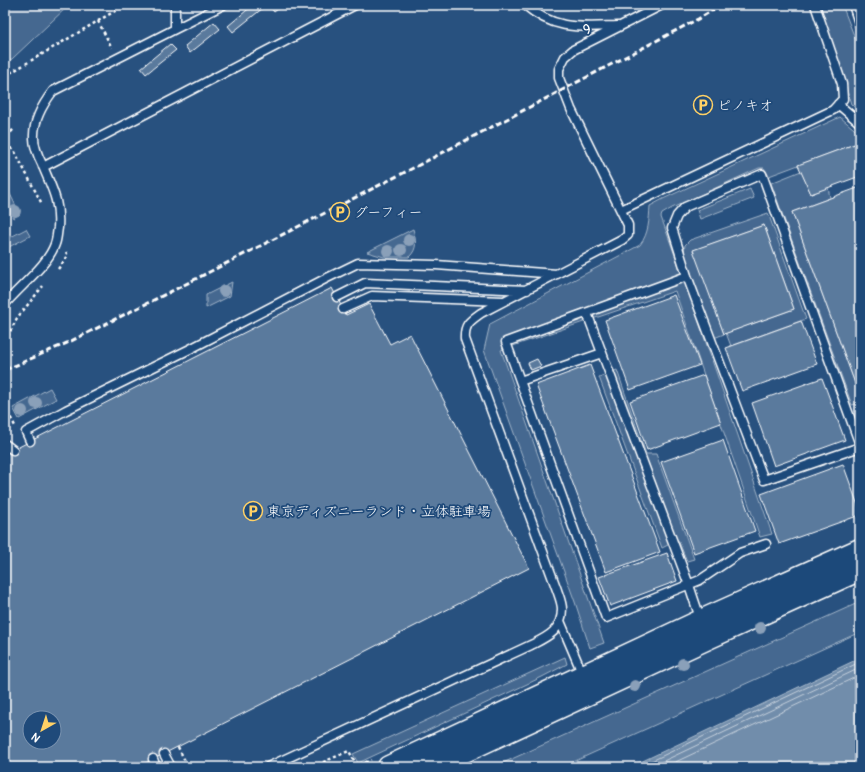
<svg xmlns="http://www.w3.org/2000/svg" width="865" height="772" viewBox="0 0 865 772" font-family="Pangolin,'Klee One',sans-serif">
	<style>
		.green { fill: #446890; stroke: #a2b4c8 }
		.water { fill: #718dab; stroke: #aabbcd }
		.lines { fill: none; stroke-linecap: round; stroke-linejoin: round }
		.shore { stroke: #c6d1dd; stroke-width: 1 }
		.building { fill: #5a7a9d; stroke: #fff; fill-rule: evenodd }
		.lane-casing { stroke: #fff; stroke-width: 11 }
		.secondary-casing { stroke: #fff; stroke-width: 25 }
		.path { stroke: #fff; stroke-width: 2.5; stroke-dasharray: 3 3; stroke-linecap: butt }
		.lane { stroke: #1f4a7a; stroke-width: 8 }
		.secondary { stroke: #1f4a7a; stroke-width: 22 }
		.rail { stroke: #fff; stroke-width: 3; stroke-dasharray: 6 3; stroke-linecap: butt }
		.tree { fill: #8aa0b9 }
		.labels { text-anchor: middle; stroke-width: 3.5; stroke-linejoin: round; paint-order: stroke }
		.street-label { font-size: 14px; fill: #fff; stroke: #1f4a7a }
		.poi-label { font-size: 14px; fill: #fff; stroke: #1f4a7a; text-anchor: start }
	</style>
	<rect width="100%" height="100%" fill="#28517f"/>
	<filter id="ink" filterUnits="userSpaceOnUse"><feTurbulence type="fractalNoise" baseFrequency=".025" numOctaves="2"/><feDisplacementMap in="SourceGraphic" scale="8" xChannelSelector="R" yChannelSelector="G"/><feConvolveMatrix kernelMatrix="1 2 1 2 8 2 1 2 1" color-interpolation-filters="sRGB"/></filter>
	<g filter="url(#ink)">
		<!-- green -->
		<path class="green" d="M5,5H69L12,59L5,63Z
			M820,5H842L860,51V112L851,104Z
			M840,117L860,134V142L769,176L764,168H759L672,208L662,214L661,217L693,305L772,534L760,537L675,291L501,350L604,643L590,648L575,602L484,350L490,324L640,245C649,233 649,220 650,206L663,199Z
			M801,171L811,194L828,187L830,198L792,212L860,397V403L852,405L771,183Z
			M750,189L754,198L700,219L697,210Z
			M8,190L20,214L13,218L5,202V192Z
			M768,213L806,319L731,346L726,333L794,309L764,225L694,250L724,334L714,338L684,253L685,245L690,240Z
			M26,229L30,236L5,249V240Z
			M413,229C416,240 418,249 409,257H384L367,252Z
			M232,282L230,296L206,308V295Z
			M617,370L646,454H656L694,559L687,561L678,540L662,548L599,377Z
			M50,388L56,399L19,419L13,408Z
			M860,602V632L562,767H494Z
			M565,657L567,664L542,677L358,763L353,754Z"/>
		<!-- water -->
		<path class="water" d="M860,658V767H630Z"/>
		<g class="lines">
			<!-- shore -->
			<path class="shore" d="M639,767L860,662
				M651,767L860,668
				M665,767L860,675"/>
		</g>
		<!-- building -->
		<path class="building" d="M253,5H259L263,8L233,32L228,26Z
			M269,5H283L274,12Z
			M214,22L220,29L190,53L185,46Z
			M170,44L176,50L146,74L141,68Z
			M860,142V176L811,194L798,165Z
			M860,187V397L792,212Z
			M764,225L794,309L724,334L693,250Z
			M332,288L346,315L369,304L390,344L410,334L529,568L138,767H5V454ZM30,718H54V742H30Z
			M674,295L700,365L630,390L605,320Z
			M801,321L817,364L742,391L726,348Z
			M537,359L541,366L531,370L528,363Z
			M590,365L660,552L606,572L536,385Z
			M704,375L721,423L647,450L630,401Z
			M822,378L845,440L774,466L752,403Z
			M723,440L755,531L694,553L661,462Z
			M843,464L860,511V515L779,544L761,494Z
			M667,553L677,581L610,606L599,577Z"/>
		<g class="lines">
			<!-- lane casing -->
			<g class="lane-casing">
				<path id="lane" d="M525,5C555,31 581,27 618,26
					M853,5L860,26
					M175,29L223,5
					M838,104L860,123
					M43,167L355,5
					M621,210L833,110L843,99L842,84L815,5
					M687,276L506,342L606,618L700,580L740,553L766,544
					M337,297L365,283L527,290
					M5,304C20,286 48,265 55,244C57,239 57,233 58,228C60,201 52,189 42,164C38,156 34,147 34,138C33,120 43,104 53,91L175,29V5
					M343,309L372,296L503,301
					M587,313L689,585L701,621
					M520,381L602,353
					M30,441L26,432L66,410L190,349L325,279L358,263L436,265L557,274
					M5,444L13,450
					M860,445L762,174L685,207L677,216L672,228L687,276L764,480L860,447
					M560,621L583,675
					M164,754L171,767
					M153,759L156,767
					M268,767L531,645C547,637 562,631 562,609C562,603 559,596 557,590L465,339C464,324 470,321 481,313L622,240L628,235V225L571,109L559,78V69L565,57L573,50L662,5"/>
			</g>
			<!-- secondary casing -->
			<g class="secondary-casing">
				<path id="secondary" d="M389,767L701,621L860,550
					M430,767L710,637L860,569"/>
			</g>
			<!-- path -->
			<path class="path" d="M98,21L112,48
				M5,76L125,5
				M5,133L11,132L14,129
				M5,145L14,150L42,204
				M58,269L68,256L66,252
				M5,342L17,318L43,286
				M5,407L15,426
				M178,747L188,767
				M312,767L349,751L357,766L371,760"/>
			<!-- lane -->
			<use href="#lane" class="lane"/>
			<!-- secondary -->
			<use href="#secondary" class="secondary"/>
			<!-- rail -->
			<path class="rail" d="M5,370L67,343L176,289L417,166L698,19L721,5"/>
		</g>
		<!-- trees -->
		<g class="tree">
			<circle cx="15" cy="211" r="6"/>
			<circle cx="409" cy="240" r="6"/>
			<circle cx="401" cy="250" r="6"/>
			<circle cx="388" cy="251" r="6"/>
			<circle cx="224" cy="291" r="6"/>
			<circle cx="36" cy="403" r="6"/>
			<circle cx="22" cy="411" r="6"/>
			<circle cx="760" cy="628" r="6"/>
			<circle cx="683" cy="664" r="6"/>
			<circle cx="635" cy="686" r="6"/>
		</g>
	</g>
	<!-- icons -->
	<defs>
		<g id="parking-ring" transform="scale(1)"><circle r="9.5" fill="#1f4a7a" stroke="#ffd166" stroke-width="1.5"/><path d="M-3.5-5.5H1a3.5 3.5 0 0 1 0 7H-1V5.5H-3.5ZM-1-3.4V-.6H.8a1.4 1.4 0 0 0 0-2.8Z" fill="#ffd166"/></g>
	</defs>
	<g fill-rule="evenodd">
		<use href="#parking-ring" x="703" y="105"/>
		<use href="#parking-ring" x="340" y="212"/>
		<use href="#parking-ring" x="253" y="511"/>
	</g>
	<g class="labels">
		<!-- street labels -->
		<g class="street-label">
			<text transform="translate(587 29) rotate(-26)" y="5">9</text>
		</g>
		<!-- poi labels -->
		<g class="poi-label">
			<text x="717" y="110">ピノキオ</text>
			<text x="354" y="217">グーフィー</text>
			<text x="267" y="516">東京ディズニーランド・立体駐車場</text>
		</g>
	</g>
	<!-- margin -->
	<rect width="865" height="772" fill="none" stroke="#1f4a7a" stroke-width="20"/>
	<rect x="10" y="10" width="845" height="752" fill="none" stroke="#fff" stroke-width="1.5" filter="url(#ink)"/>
	<!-- north arrow -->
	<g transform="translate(42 730) rotate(219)"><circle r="19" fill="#1f4a7a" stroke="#7992af"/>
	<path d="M0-3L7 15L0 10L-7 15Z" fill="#ffd166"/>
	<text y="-6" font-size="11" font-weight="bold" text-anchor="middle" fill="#ffffff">N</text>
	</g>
</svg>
